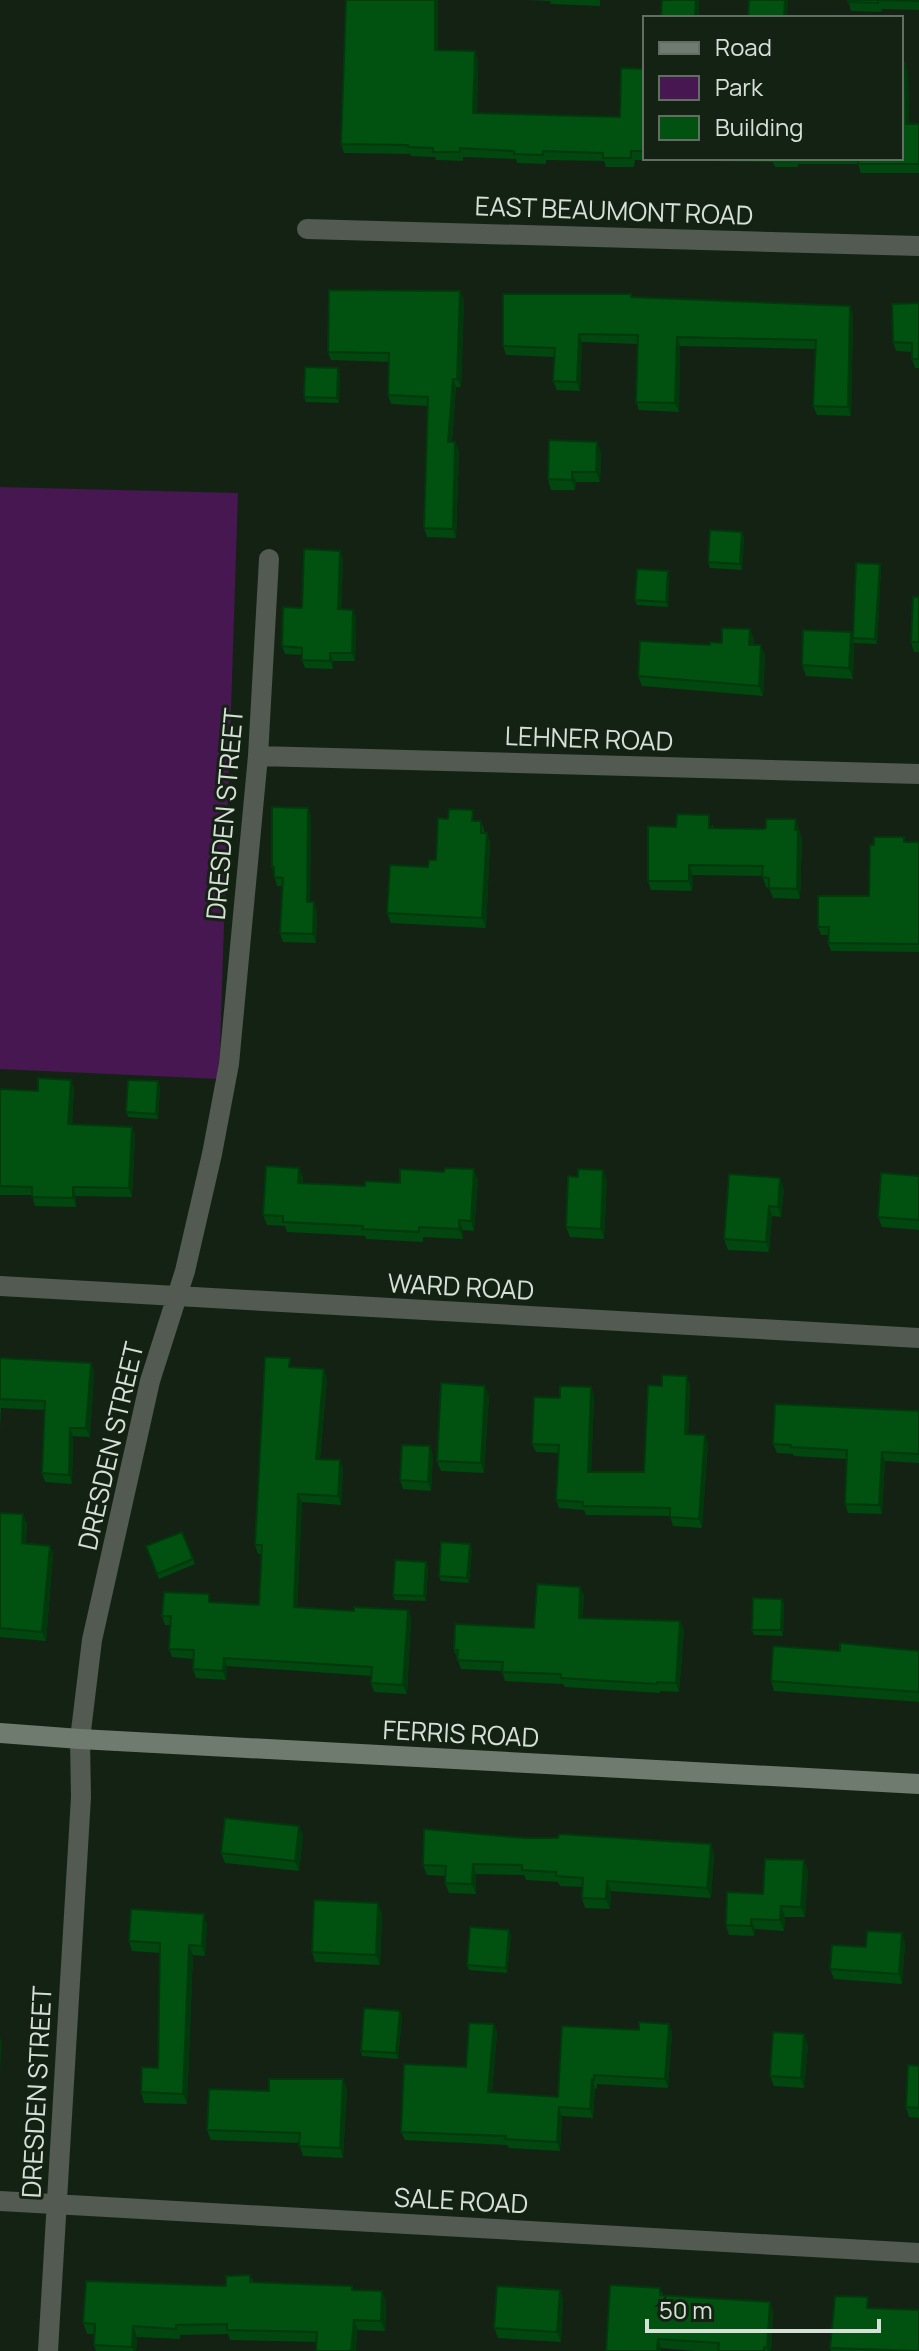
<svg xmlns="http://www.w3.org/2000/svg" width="919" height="2351" viewBox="0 0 919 2351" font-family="Manrope,sans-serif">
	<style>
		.green { fill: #461751 }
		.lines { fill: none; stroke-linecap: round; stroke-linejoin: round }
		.street { stroke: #525a52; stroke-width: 20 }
		.secondary { stroke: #707b6f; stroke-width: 20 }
		.wall { fill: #01470f }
		.shaded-wall { fill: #01390c }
		.building { fill: #015211; stroke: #01390c; stroke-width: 2 }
		.labels { text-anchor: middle; stroke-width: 6; stroke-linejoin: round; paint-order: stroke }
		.street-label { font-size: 26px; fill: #d7e0d6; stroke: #142214 }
	</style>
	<rect width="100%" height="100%" fill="#142214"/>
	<!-- green -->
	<path class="green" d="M0,487L238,493L219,1079L0,1069Z"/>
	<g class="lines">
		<!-- street -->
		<path class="street" d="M307,229L919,246
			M258,756L919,774
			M0,1286L919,1338
			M0,2201L919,2253
			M48,2351L81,1797L80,1739L92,1640L150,1381L185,1271L212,1154L229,1064L258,756L269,559"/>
		<!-- secondary -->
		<path class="secondary" d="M0,1733L80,1739L919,1784"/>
	</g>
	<!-- wall -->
	<path class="wall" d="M346,0H438V50L478,60L477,113L620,117L645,69V158H901L908,72L909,124H919V173H861L858,164H798V167H775L773,162L635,160L634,167H606L604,161L546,160V164L517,163L516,159L463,157V161L436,160L435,157L411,156L410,154L344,153L341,144Z
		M526,0H600V6L551,4L550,1Z
		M848,0H919V10L882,9L881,12L851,11Z
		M631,294L633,297L850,306L853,315L851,416L817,415L813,406L815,349L680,346L679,412L639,410L636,402L638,344L582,342L580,391L557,390L553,381L554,357L506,355L503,346Z
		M464,299L461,387H456L452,442H455L459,451L456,538L427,537L424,528L428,406L391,404L388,395L389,362L331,360L328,352Z
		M919,303V368H915L912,359V352L896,351L893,342Z
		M340,373L339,403L306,402L304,397Z
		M601,452L600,482H576L575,490H551L548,479Z
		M742,532L744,538L742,570L710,568L708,562Z
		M343,559L341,609L353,610L356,618L355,661H333V669L305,668L302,660V655L285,654L282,646L302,608Z
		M880,564L881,569L877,644L854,643L853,679L806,676L802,665L851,632L853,637Z
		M669,576L668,607L637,605L635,600Z
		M919,597V652H914L911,642Z
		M754,639L753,645L765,655L763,696L642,686L638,676L710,645Z
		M308,808L311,817L310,902L317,911L316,943L283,942L280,933L283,886H277L272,867Z
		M477,820V821H481L485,833H487L490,843L486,928L391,923L387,913L428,867Z
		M713,825V828L799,829L802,840L800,899L773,898L769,888L766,887L762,876L693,875L692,891L651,890L648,881Z
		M904,837L906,842H919V952L831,951L828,943L829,935H821L818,927L869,896L874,845Z
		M160,1086L158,1119L128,1117L126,1112Z
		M74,1088L72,1124L132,1127L135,1135L132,1197L76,1196V1207L35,1206L32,1195H0V1089L38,1091Z
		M299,1168L303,1178V1183L365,1186L400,1183L478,1180L474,1231L463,1230V1239L423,1237V1242L366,1239L365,1236L287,1232L285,1226L267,1225L263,1215Z
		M919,1176V1230L882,1227L878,1217Z
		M607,1180L604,1239L570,1237L566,1227Z
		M784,1189L781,1217L772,1216L769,1252L728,1250L724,1239Z
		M0,1358L91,1363L94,1372L90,1437L73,1436L72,1484L45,1482L42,1473L45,1410L1,1408L0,1429Z
		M293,1366V1368L327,1378L320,1459L343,1469L341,1505L302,1502L297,1608L354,1611L408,1610L411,1619L407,1694L374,1692L371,1683L372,1676L227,1666L226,1680L196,1678L193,1669V1659L172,1657L169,1649L170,1625H165L162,1616L212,1602L259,1605L261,1554H258L255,1545Z
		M690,1385L688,1434L708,1443L702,1528L673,1526L670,1516L586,1515L584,1510L559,1508L556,1500L559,1453L536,1452L532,1444L560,1398L591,1387L594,1396L591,1472H644Z
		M489,1396L484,1473L441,1471L437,1461Z
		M919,1411V1463L885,1461L882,1514L848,1513L845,1504L847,1459L794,1456L793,1454L777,1453L773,1444Z
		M433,1455L431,1491L403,1489L400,1480Z
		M0,1513L27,1523L26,1543L50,1546L53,1554L46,1641L0,1637Z
		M182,1532L195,1564L159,1579L146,1546Z
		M472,1549L469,1583L441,1581L439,1576Z
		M426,1562L428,1567L426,1601L395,1600L393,1595Z
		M580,1587L584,1596L582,1618L680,1621L684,1630L679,1692L660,1691V1693L565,1687L563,1684L505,1681L502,1671L461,1669L454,1650L534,1628Z
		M782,1599L784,1604L783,1636L754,1635L752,1630Z
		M840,1651H919V1702L774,1691L771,1681Z
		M299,1826L303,1836L299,1871L225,1863L221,1853Z
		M524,1838L711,1844L714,1855L711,1898L611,1891L610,1909L585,1908L582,1898V1887L560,1886L558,1882L526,1880L524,1875L476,1874V1894L449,1893L445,1883V1876L427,1875L423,1865Z
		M808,1870L805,1917H785L784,1931L755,1929L754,1936L729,1935L726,1925L763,1894Z
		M382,1913L380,1965L315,1962L312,1952Z
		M207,1924L205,1956L193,1955L187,2104L144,2103L141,2092L158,2068L160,1953L132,1951L129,1941Z
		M902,1933L905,1943L902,1984L834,1979L830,1969L866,1947Z
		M511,1935L507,1973L469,1970L467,1965Z
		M402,2016L398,2059L362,2056L361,2051Z
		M494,2024L497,2033L492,2092L558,2097L562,2026L672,2032L668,2088L597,2084V2089L595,2088L593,2118L562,2116L560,2151L509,2148L507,2145L405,2140L401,2132L466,2067Z
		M808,2045L804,2088L774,2086L770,2076Z
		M919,2066V2118L909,2117L906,2107Z
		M343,2079L347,2089L343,2158L303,2156L299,2143L211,2140L207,2130L269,2091Z
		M250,2275L253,2282L352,2286L354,2290L386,2301L385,2331L358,2330L316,2342L230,2340L228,2334L180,2335V2339L137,2337L136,2351H96L94,2345V2334H87L83,2323L226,2286Z
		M660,2288L663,2295L773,2311L771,2351H695L661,2348L606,2351Z
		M560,2290L563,2300L561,2342L498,2338L494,2328Z
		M871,2308L919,2351H831L830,2348Z"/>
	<!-- shaded-wall -->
	<path class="shaded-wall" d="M435,0H438V58L435,50Z
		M696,0H699V18H695Z
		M785,0H788L787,18H784Z
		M475,51L478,60L477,122L473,113Z
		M905,63L908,72L909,133L906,124Z
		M460,291L464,299L461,387L457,379Z
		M850,306L853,315L851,416L848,407Z
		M579,334L582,342L580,391L577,382Z
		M677,337L680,346L679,412L675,403Z
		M338,368L340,373L339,403L337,398Z
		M453,379L456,387L451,451L448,442Z
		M455,442L459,451L456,538L453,529Z
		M597,442L601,452L600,482L596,472Z
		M572,472L576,482L575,490L572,480Z
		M742,532L744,538L742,570L740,564Z
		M340,551L343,559L341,617L338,609Z
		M880,564L881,569L877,644L875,639Z
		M668,571L669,576L668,607L666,602Z
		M353,610L356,618L355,661L352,653Z
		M750,629L754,639L753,655L749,645Z
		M851,632L854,643L853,679L849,668Z
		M761,645L765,655L763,696L759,686Z
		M330,653L333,661V669L330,661Z
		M308,808L311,817L310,911L307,902Z
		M796,819L802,840L800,899L797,889Z
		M487,833L490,843L486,928L482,918Z
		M689,865L693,875L692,891L689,881Z
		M314,902L317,911L316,943L313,934Z
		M71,1080L74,1088L72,1133L68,1124Z
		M158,1081L160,1086L158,1119L156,1114Z
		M132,1127L135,1135L132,1197L129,1188Z
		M299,1168L303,1178L302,1193L298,1183Z
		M474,1169L478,1180L474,1231L471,1221Z
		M603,1170L607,1180L604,1239L601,1229Z
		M780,1178L784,1189L781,1217L778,1207Z
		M73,1187L76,1196V1207L73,1198Z
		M769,1206L772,1216L769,1252L766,1242Z
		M459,1220L463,1230V1239L459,1229Z
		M91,1363L94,1372L90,1437L86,1428Z
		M324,1369L327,1378L319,1468L316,1459Z
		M687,1376L690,1385L688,1442L685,1434Z
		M485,1386L489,1396L484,1473L481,1463Z
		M591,1387L594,1396L591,1481L588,1472Z
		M70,1428L73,1436L72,1484L69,1475Z
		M705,1435L708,1443L702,1528L699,1519Z
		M430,1446L433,1455L431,1491L428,1482Z
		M882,1452L885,1461L882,1514L879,1505Z
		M340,1460L343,1469L341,1505L338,1496Z
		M298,1494L302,1502L297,1616L294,1607Z
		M23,1514L27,1523L25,1552L22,1543Z
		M470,1544L472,1549L469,1583L467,1578Z
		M50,1546L53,1554L46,1641L42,1632Z
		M426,1562L428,1567L426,1601L424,1596Z
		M580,1587L584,1596L582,1627L579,1618Z
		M782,1599L784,1604L783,1636L781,1630Z
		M408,1610L411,1619L407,1694L403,1685Z
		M680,1621L684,1630L679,1692L676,1683Z
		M224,1658L227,1666L226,1680L223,1671Z
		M299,1826L303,1836L299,1871L295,1861Z
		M711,1844L714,1855L711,1898L707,1888Z
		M804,1860L808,1870L805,1917L801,1907Z
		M473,1864L476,1874V1894L472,1884Z
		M607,1881L611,1891L610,1909L606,1899Z
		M378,1903L382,1913L380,1965L376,1955Z
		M781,1906L785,1917L784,1931L780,1920Z
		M204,1914L207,1924L205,1956L202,1946Z
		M751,1919L755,1929L754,1936L751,1926Z
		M509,1930L511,1935L507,1973L506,1968Z
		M902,1933L905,1943L902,1984L899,1974Z
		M189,1945L193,1955L187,2104L183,2094Z
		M400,2011L402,2016L398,2059L396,2053Z
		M494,2024L497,2033L491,2100L488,2092Z
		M669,2024L672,2032L668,2088L665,2079Z
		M804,2034L808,2045L804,2088L801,2078Z
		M0,2037L2,2042L0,2072Z
		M343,2079L347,2089L343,2158L340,2148Z
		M592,2079L595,2088L593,2118L590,2109Z
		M559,2107L562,2116L560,2151L557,2142Z
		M560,2290L563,2300L561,2342L557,2332Z
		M382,2291L386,2301L385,2331L381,2321Z
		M770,2302L773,2311L771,2351H768L767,2348Z
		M354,2320L358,2330L356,2351H351Z
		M133,2326L137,2337L136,2351H134L132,2347Z
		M658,2339L661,2348V2351H657Z"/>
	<!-- building -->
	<path class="building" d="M346,0H435V50L475,51L473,113L620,117L621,68L645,69V151H631V158H603V153L543,151V155L514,154V151L460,148V152H433V148L408,147V145L341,144Z
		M662,0H696L695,18H661Z
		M749,0H785L784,18H748Z
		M848,0H919V1L878,0V3L848,2Z
		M901,63H905L906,124H919V164H858V158H901Z
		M329,290L460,291L457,379H453L448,442H455L453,529L424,528L428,397L388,395L389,353L328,352Z
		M503,294H631V297L850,306L848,407L813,406L816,340L677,337L675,403L636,402L638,335L579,334L577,382L553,381L555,348L503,346Z
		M919,303V359H912V343L893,342L892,304Z
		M305,367L338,368L337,398L304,397Z
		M549,440L597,442L596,472H572V480L548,479Z
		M710,530L742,532L740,564L708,562Z
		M304,549L340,551L338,609L353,610L352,653H330V661L302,660V648L282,646L283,607L302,608Z
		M856,563L880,564L875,639L853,638Z
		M637,569L668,571L666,602L635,600Z
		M913,597H919V642H911Z
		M722,628L750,629L749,645H761L759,686L638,676L640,641L710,645V642L722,643Z
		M803,630L851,632L849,668L802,665Z
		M272,807L308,808L307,902H314L313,934L280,933L283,878L274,877V867H272Z
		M449,809L473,810L472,821H481V833H487L482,918L387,913L390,865L428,867L429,860H436L438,818L448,819Z
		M677,814L709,815V828L763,829L766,828V819H796L795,830H798L797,889L769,888V878L762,877L763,866L689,865V881H648V826L676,827Z
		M874,837H904V842H919V944L828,943L829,927H818V896H869L870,845H874Z
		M38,1078L71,1080L68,1124L132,1127L129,1188L73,1187V1198L32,1197V1187L0,1186V1089L38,1091Z
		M128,1080L158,1081L156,1114L126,1112Z
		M266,1166L299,1168L298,1183L365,1186V1181L400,1183V1169L444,1172L445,1168L474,1169L471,1221L459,1220V1229L419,1227V1232L362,1229L363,1226L283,1222V1216L263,1215Z
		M578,1169L603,1170L601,1229L566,1227L568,1176L578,1177Z
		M881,1173L919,1176V1220L878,1217Z
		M729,1174L780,1178L778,1207L769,1206L766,1242L724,1239Z
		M265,1357L290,1358L289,1367L324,1369L316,1459L340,1460L338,1496L298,1494L294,1607L354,1611V1607L408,1610L403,1685L371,1683L372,1667L224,1658L223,1671L193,1669L194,1650L169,1649L171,1616H162L164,1592L209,1594V1602L259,1605L262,1545H255Z
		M0,1358L91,1363L86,1428H70L69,1475L42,1473L45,1401L0,1399Z
		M662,1375L687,1376L685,1434L705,1435L699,1519L670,1517V1508L583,1506V1502L556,1500L559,1445L532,1444L534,1397L560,1398V1386L591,1387L588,1472H644L648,1385L662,1386Z
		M441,1383L485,1386L481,1463L437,1461Z
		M775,1404L919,1411V1454L882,1452L879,1505L845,1504L847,1450L791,1447V1445L773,1444Z
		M402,1445L430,1446L428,1482L400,1480Z
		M0,1513L23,1514L22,1543L50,1546L42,1632L0,1628Z
		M182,1532L193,1559L157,1574L146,1546Z
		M441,1542L470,1544L467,1578L439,1576Z
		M395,1560L426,1562L424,1596L393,1595Z
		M537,1584L580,1587L579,1618L680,1621L676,1683L657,1682V1684L561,1678V1674L502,1672L503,1662L457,1660L458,1650H454L455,1624L534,1628Z
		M753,1598L782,1599L781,1630H752Z
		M840,1643L919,1651V1692L771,1681L773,1646L840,1651Z
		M225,1818L299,1826L295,1861L221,1853Z
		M424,1829L524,1838H558L559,1834L711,1844L707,1888L607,1881L606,1899L582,1898L583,1878L556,1876V1872L522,1870V1865L473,1864L472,1884L445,1883L446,1866L423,1865Z
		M765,1859L804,1860L801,1907L781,1906L780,1920L751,1919V1926L726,1925L727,1892L763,1894Z
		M314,1900L378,1903L376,1955L312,1952Z
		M131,1909L204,1914L202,1946L189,1945L183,2094L141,2092L142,2067L158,2068L160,1943L129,1941Z
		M470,1927L509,1930L506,1968L467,1965Z
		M867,1931L902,1933L899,1974L830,1969L832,1945L866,1947Z
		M364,2008L400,2011L396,2053L361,2051Z
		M639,2022L669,2024L665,2079L594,2075V2080L592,2079L590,2109L559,2107L557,2142L505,2139L506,2136L401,2132L404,2064L466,2067L469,2023L494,2024L488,2092L558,2097L562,2026L639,2030Z
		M773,2032L804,2034L801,2078L770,2076Z
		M908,2065L919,2066V2108L906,2107Z
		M269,2079H343L340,2148L299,2146L300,2133L207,2130L209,2089L269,2091Z
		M250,2275V2282L352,2286V2290L382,2291L381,2321L354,2320L351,2351H316L317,2332L227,2330V2324L176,2325V2329L133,2326L132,2347L94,2345L95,2324L83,2323L86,2281L226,2286V2276Z
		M610,2285L660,2288V2295L770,2302L767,2348L764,2347V2351H718L719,2343L658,2339L657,2351H606Z
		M497,2286L560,2290L557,2332L494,2328Z
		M835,2296L868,2297L867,2308L919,2310V2351L830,2348Z"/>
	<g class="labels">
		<!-- street labels -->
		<g class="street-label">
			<text transform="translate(614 211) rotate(2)" y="9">EAST BEAUMONT ROAD</text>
			<text transform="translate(589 739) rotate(2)" y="9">LEHNER ROAD</text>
			<text transform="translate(225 814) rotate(-85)" y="9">DRESDEN STREET</text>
			<text transform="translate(461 1287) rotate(3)" y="9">WARD ROAD</text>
			<text transform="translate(111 1446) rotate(-77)" y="9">DRESDEN STREET</text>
			<text transform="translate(461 1734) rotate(3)" y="9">FERRIS ROAD</text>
			<text transform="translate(37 2092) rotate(-87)" y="9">DRESDEN STREET</text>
			<text transform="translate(461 2201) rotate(3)" y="9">SALE ROAD</text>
		</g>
	</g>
	<!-- legend -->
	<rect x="643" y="16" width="260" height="144" fill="#142214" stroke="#626e62" stroke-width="2"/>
	<rect x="659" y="42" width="40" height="12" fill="#707b6f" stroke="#626e62" stroke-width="2"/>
	<text x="715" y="56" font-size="24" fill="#d7e0d6">Road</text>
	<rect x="659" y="76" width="40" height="24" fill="#461751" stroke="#626e62" stroke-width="2"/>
	<text x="715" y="96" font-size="24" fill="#d7e0d6">Park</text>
	<rect x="659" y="116" width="40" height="24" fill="#015211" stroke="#626e62" stroke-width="2"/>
	<text x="715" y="136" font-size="24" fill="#d7e0d6">Building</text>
	<!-- scale -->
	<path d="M647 2319v12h232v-12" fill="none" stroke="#d7e0d6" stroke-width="4"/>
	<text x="659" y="2319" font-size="24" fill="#d7e0d6" stroke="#142214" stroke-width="6" paint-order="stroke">50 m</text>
</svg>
